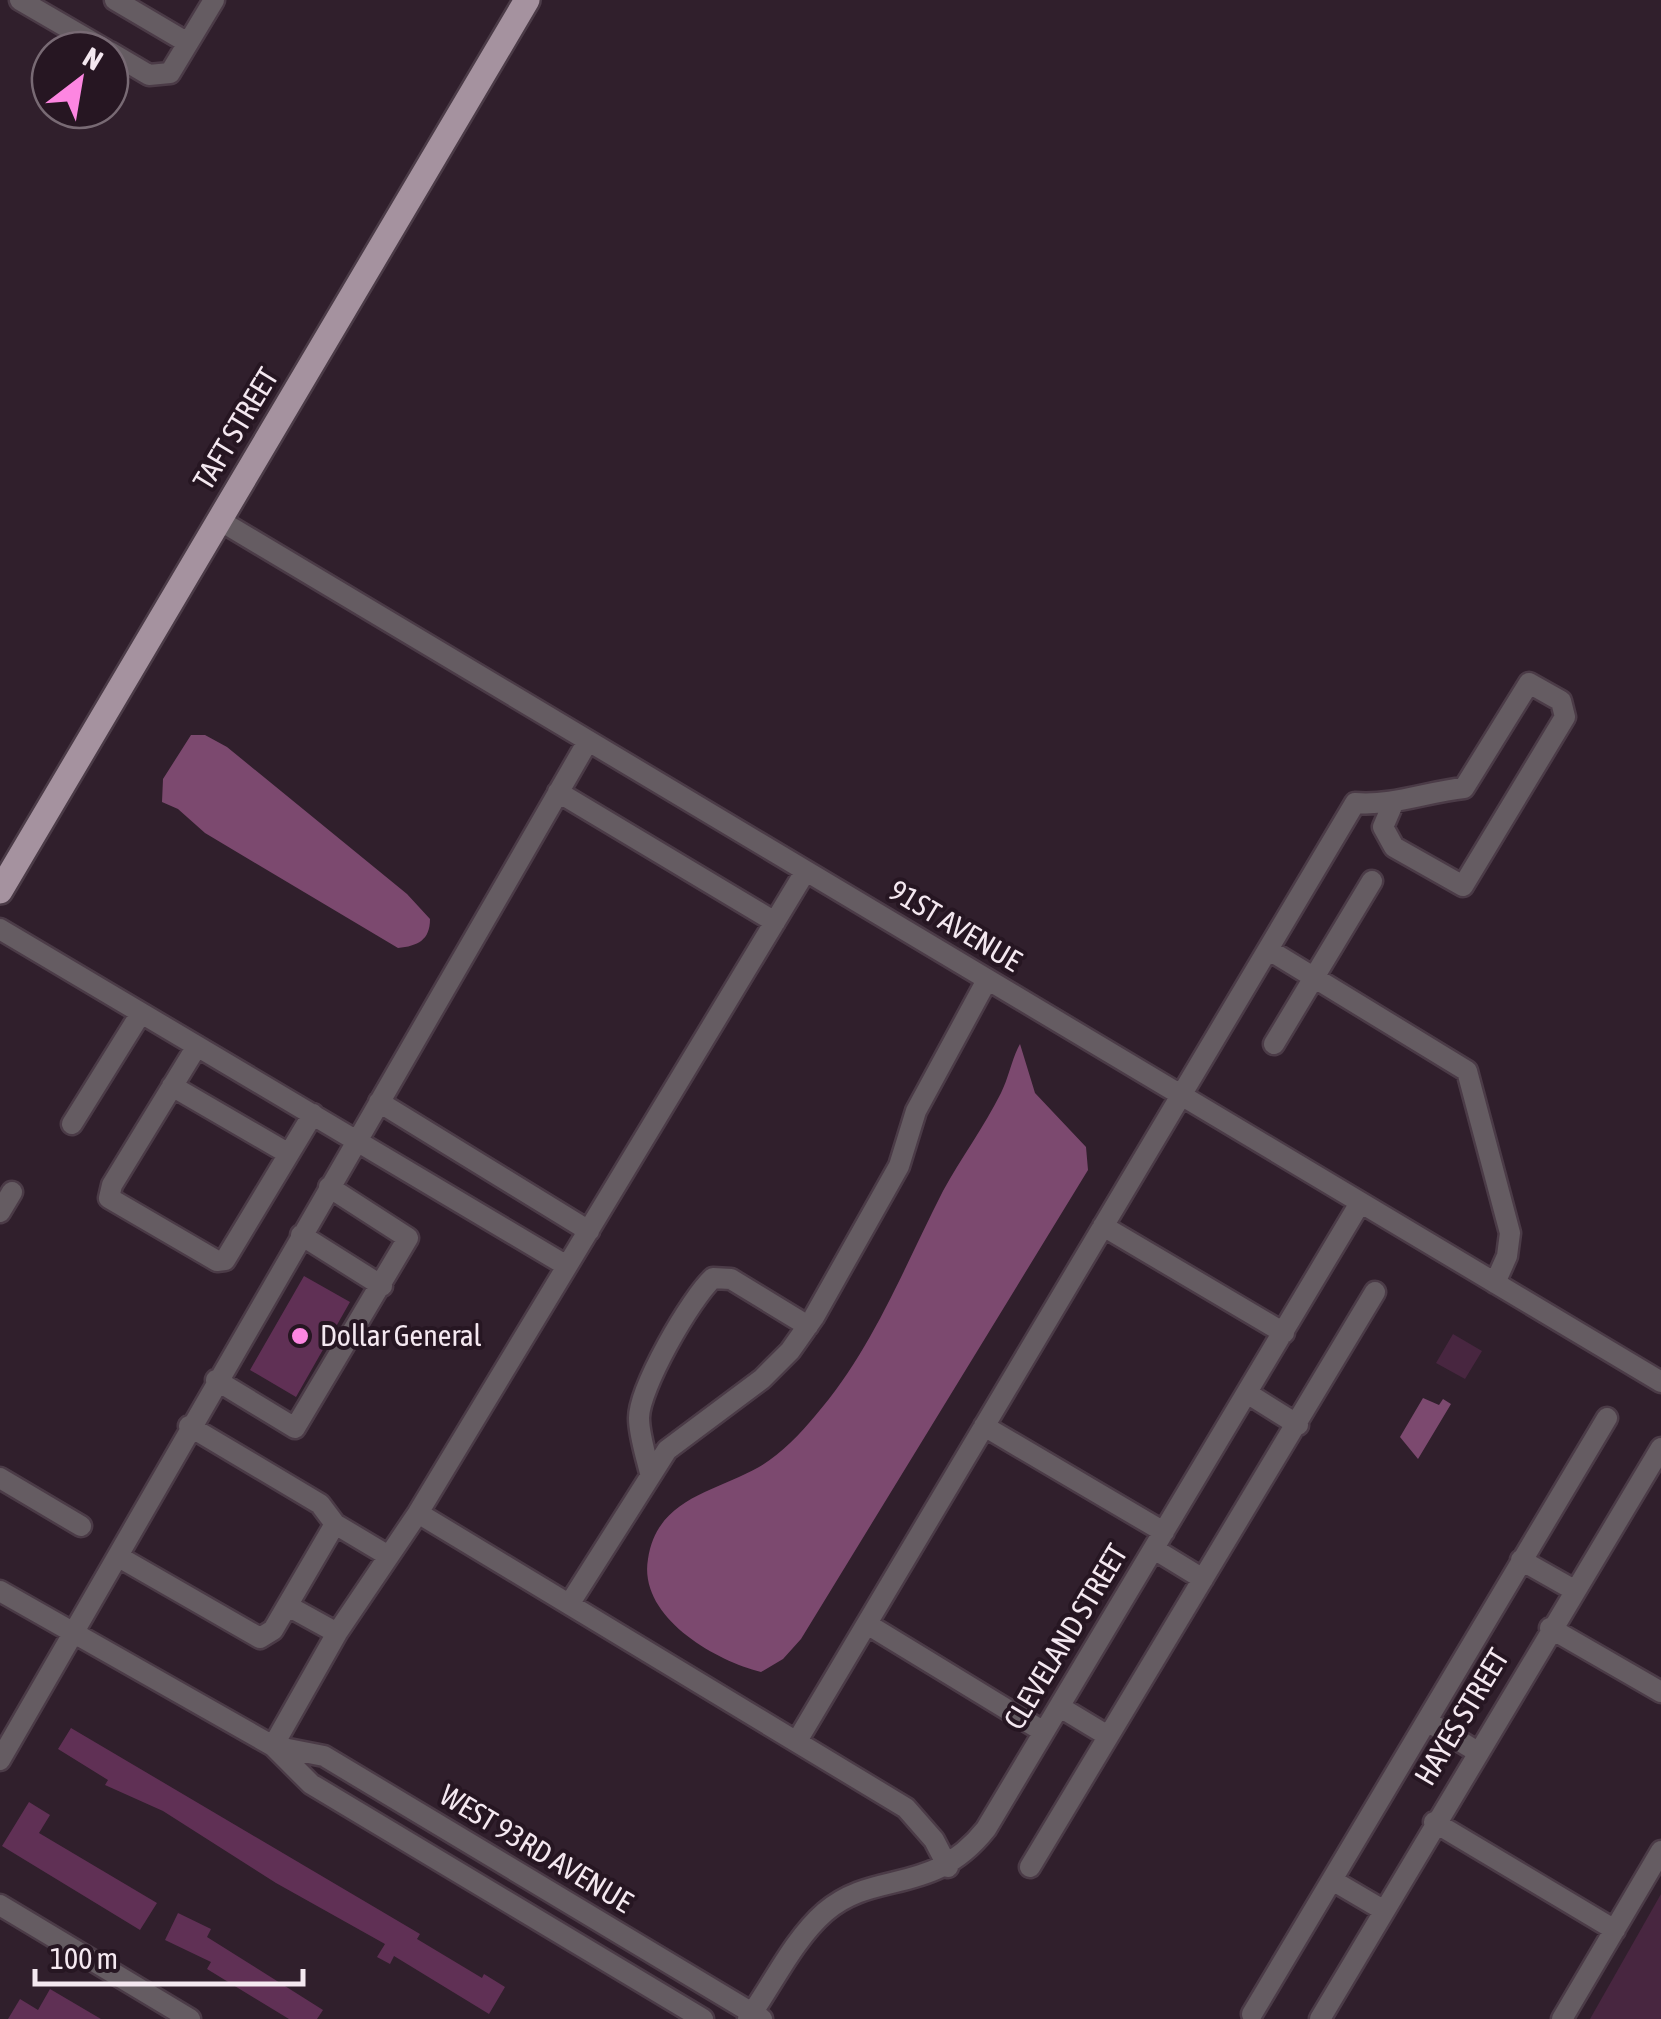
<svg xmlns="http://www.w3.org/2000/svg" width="1661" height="2019" viewBox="0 0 1661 2019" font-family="'Asap Condensed',sans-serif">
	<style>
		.green { fill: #482640 }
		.water { fill: #7c496f }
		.building { fill: #603055 }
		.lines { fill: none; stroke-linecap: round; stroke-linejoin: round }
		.minor-casing { stroke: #4b3b47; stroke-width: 25 }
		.major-casing { stroke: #4b3b47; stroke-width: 30 }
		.minor { stroke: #655c62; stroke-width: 20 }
		.major { stroke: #a5929f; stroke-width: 25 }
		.poi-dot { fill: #fd86e1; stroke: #261622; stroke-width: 4 }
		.labels { text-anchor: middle; stroke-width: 8; stroke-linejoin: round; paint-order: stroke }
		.street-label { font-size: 30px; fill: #f4e8f0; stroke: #261622 }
		.poi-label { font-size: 30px; fill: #f4e8f0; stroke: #261622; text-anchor: start }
	</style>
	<rect width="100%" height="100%" fill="#301f2c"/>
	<!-- green -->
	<path class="green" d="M1453,1334L1482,1351L1465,1379L1436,1363Z
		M1661,1894V2019H1590Z"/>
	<!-- water -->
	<path class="water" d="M191,735H205L227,747L407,894L430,919C430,940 418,946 398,948L205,833L178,809L162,802L163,779Z
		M1020,1044L1035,1093L1086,1147L1088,1170L801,1639L783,1659L761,1672C713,1660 638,1616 648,1559C657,1498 715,1492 759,1467C780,1455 800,1434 815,1416C872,1351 904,1267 943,1191C961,1158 984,1127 1001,1093C1009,1077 1012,1058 1020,1044Z
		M1423,1398L1439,1405L1443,1399L1451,1404L1418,1459L1400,1437Z"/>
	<!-- building -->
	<path class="building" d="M304,1276L350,1302L296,1397L250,1370Z
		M71,1728L420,1934L417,1939L482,1978L484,1974L505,1987L489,2014L394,1956L390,1964L377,1957L385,1944L276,1883L163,1811L105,1785L108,1780L58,1749Z
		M29,1802L50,1815L39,1833L157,1903L140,1930L2,1846Z
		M178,1913L211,1929L207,1937L323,2010L317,2019H289L207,1969L211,1962L165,1940Z
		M50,1989L101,2019H8L20,1999L38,2010Z"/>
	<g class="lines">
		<!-- minor casing -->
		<g class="minor-casing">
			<path id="minor" d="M20,0L106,50
				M115,0L188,43
				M110,52L149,75L170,73L214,0
				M219,520L1661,1382
				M558,792L775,922
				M0,929L567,1266
				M1269,950L1467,1071L1510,1233L1507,1256L1495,1283
				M1274,1044L1372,881
				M197,1046L112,1185L109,1198L217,1261L225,1260L313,1114
				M172,1086L289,1154
				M379,1102L589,1231
				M72,1124L141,1013
				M0,1212L12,1192
				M1103,1226L1284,1333
				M301,1235L382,1286
				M216,1380L295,1428L408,1238L329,1187
				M1247,1393L1298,1425
				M984,1426L1164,1532
				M650,1473C646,1456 639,1435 639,1418C639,1388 691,1298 713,1278L731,1279L808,1326
				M0,1478L81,1526
				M418,1513L906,1808L934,1840L948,1867
				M335,1524L387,1555
				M1154,1549L1203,1579
				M119,1557L260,1638L273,1630L335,1524L320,1504L189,1426
				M1521,1560L1574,1590
				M0,1591L273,1746L311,1784L703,2019
				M570,1603L667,1450L762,1379L790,1351L814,1317L899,1166L916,1111L987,980
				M288,1606L337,1633
				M867,1624L1044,1732
				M1550,1628L1661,1692
				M1060,1707L1108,1736
				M1427,1721L1476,1751
				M797,1741L1355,803C1394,806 1426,792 1464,788L1529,683L1561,701L1565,717L1463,886L1394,847L1383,827L1392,806
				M273,1746L337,1633L418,1513L805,872
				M273,1746L324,1756L762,2019
				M0,1760L588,741
				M1434,1822L1615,1930
				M1030,1867L1375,1292
				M1332,1880L1383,1910
				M0,1905L190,2019
				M1252,2014L1607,1418
				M748,2019C773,1984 793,1940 825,1912C875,1869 932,1897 986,1829L1360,1203
				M1320,2019L1661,1448
				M1562,2019L1661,1851"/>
		</g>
		<!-- major casing -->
		<g class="major-casing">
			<path id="major" d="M0,891L527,0"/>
		</g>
		<!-- minor -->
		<use href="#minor" class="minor"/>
		<!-- major -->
		<use href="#major" class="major"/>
	</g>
	<!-- markers -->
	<circle class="poi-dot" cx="300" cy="1336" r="10"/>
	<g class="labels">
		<!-- street labels -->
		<g class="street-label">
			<text transform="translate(236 429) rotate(-59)" y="10">TAFT STREET</text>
			<text transform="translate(955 926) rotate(31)" y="10">91ST AVENUE</text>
			<text transform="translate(1066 1637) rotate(-59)" y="10">CLEVELAND STREET</text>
			<text transform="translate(1462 1717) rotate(-59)" y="10">HAYES STREET</text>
			<text transform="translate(536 1849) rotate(31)" y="10">WEST 93RD AVENUE</text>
		</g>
		<!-- poi labels -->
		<g class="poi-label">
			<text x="320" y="1346">Dollar General</text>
		</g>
	</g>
	<!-- north arrow -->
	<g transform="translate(80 80) rotate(31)"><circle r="48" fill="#261622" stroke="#786a74" stroke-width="2.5"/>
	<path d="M0-8L18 38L0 25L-18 38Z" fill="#fd86e1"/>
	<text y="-15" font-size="28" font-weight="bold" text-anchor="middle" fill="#f4e8f0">N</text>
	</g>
	<!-- scale -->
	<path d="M35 1969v15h268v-15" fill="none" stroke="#f4e8f0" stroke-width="5"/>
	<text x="50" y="1969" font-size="30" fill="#f4e8f0" stroke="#261622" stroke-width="8" paint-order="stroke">100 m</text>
</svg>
